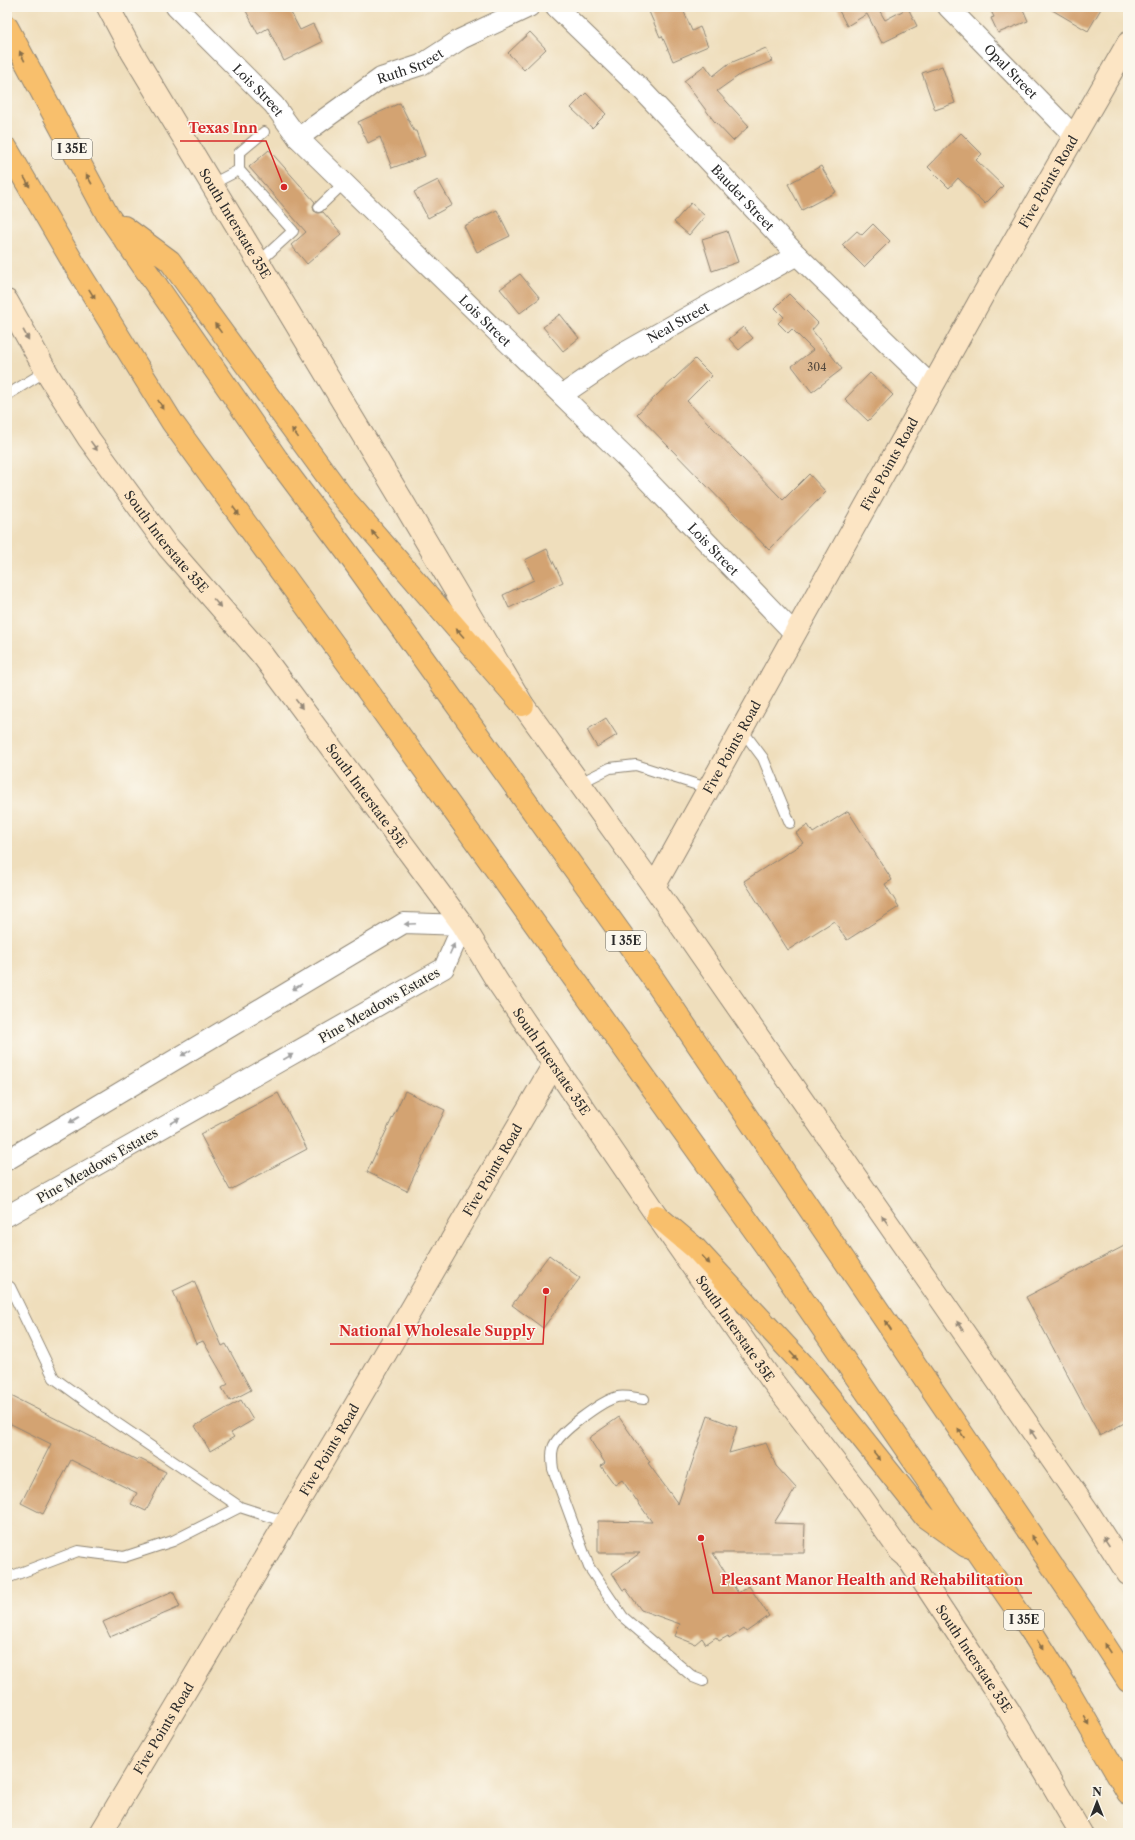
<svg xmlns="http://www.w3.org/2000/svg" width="1135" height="1840" viewBox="0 0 1135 1840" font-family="'Libre Caslon Text',serif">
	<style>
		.building { fill: #d3a372 }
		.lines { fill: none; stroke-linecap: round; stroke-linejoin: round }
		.lane-casing { stroke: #8d8474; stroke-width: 12 }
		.street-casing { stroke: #8d8474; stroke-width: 22 }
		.secondary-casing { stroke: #8d8474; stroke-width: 24 }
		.highway-casing { stroke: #8d8474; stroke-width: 24 }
		.lane { stroke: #fff; stroke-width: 10 }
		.street { stroke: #fff; stroke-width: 20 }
		.secondary { stroke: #fce5c4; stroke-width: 22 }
		.highway { stroke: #f8bf6c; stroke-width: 22 }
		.oneway { fill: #876e48 }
		.oneway2 { fill: #948878 }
		.oneway3 { fill: #a0a0a0 }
		.labels { text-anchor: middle; stroke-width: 3; stroke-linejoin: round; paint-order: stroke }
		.number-label { font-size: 11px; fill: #55493d }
		.shield { fill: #fbf7ec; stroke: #696865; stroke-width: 1 }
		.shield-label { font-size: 12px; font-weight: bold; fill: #2b2b2b }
		.street-label { font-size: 13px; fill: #2b2b2b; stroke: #fbf7ec }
		.leader { fill: none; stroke: #d62828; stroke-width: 1.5 }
		.callout-dot { fill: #d62828; stroke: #fbf7ec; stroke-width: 1.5 }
		.callout-label { font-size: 14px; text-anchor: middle; font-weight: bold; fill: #d62828; stroke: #fbf7ec; stroke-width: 3; stroke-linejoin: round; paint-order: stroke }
	</style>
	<rect width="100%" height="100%" fill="#fbf7ec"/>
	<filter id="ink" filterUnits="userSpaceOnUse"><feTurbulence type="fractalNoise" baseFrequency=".025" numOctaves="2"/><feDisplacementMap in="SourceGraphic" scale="8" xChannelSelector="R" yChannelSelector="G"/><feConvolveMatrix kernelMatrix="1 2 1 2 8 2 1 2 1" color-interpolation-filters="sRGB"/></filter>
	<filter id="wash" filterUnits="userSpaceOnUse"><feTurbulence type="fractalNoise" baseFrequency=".012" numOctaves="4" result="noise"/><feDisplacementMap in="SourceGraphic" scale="16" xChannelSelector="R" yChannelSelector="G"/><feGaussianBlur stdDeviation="0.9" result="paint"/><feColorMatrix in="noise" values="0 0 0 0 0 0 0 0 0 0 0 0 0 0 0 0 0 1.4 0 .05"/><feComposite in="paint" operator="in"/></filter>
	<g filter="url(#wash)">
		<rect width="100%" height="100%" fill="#efdebc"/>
		<g id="blocks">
			<!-- building -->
			<path class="building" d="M244,7H288L300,30L313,24L322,42L284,61L268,28L258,34Z
				M647,7H682L692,31L700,27L708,46L673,61L662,36L660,37Z
				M837,7H880L878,8L885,20L908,8L917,26L882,43L867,14L847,26Z
				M989,7H1022L1028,21L998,33L991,18L994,17Z
				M1047,7H1102L1088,31Z
				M530,32L546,49L524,70L508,53Z
				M766,48L772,61L741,74L717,91L749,126L733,141L714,121L684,81L705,65L713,76L728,64Z
				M942,66L955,103L935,110L922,73Z
				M586,93L606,114L592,128L571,108Z
				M400,103L414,131H416L425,156L392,168L380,137L368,143L358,122Z
				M961,133L982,154L976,160L1003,186L985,204L958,178L949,188L928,167Z
				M269,150L315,202L313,206L314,211L318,213L323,212L342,234L307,264L291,245L306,232L249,167Z
				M821,166L836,192L802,210L788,184Z
				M438,180L452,205L428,218L414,192Z
				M691,203L705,216L689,235L674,222Z
				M497,210L510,236L477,252L464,226Z
				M873,224L890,241L864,267L842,245L857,231L862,235Z
				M727,231L738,262L712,271L702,239Z
				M520,274L540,298L520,313L500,289Z
				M789,294L818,323L812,330L842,369L812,392L792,366L813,350L792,329L788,333L778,323L784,317L775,308Z
				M560,314L579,338L563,351L543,327Z
				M743,327L753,338L739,350L729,339Z
				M695,359L712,376L687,401L738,454L783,500L809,474L826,492L769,550L637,414Z
				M870,373L893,395L868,421L845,399Z
				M547,549L563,582L509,608L503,595L534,580L525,560Z
				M606,718L617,735L597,747L587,730Z
				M848,811L892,880L885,884L899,907L847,940L834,921L788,950L744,881L803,843L796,833L808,825L813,833Z
				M405,1091L445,1110L407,1191L367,1172Z
				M278,1093L307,1149L230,1190L200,1134Z
				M1128,1244V1421L1100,1436L1026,1297Z
				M549,1255L580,1278L543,1328L512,1305Z
				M194,1281L222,1346L226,1344L251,1390L230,1401L222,1388L228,1384L203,1341L196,1344L173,1291Z
				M7,1394L137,1460L138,1458L166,1472L146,1511L131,1504L137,1493L71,1460L43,1514L21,1503L51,1444L7,1422Z
				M241,1400L253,1420L231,1433L234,1437L210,1451L195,1426Z
				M708,1416L737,1427L729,1453L766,1443L776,1466L796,1488L774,1523L805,1524L804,1553H713L738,1593L749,1586L769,1616L746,1632L744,1629L729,1639L728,1636L719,1641L716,1637L706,1644L702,1638L695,1644L675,1636L680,1624L641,1610L626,1589L623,1590L612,1573L640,1553H598V1521L652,1522L622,1480L615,1485L601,1466L605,1463L589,1438L619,1417L650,1462L648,1463L678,1504Z
				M173,1591L180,1607L110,1637L103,1622Z"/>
		</g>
	</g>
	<g filter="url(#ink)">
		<use href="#blocks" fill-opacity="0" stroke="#8d8474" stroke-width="1"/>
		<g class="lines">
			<!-- lane casing -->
			<g class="lane-casing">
				<path id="lane" d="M239,170V153L264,132
					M212,184L239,170L293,231L259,262
					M319,207L344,183
					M7,395L46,371
					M742,730L763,758L790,823
					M580,783L610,768L636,765L710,789
					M7,1289L10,1287L54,1378L112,1420L240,1507L286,1522
					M644,1399C635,1398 625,1395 617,1397C602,1401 557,1433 553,1448C551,1455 552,1462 553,1469L589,1567L623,1617L693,1677L703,1681
					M7,1578L78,1551L124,1557L173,1541L240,1507"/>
			</g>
			<!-- street casing -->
			<g class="street-casing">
				<g id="street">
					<path id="s1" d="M176,7L274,105L298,138L627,459L795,634"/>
					<path id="s2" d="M556,7L642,90L797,255L932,386"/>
					<path id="s3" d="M948,7L1075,137"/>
					<path id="s4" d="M298,138L381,78L421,65L461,39L529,7"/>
					<path id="s5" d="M562,395L622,354L797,255"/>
					<path d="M7,1160L404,923L463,925L444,968L7,1216"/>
				</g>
			</g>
			<!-- secondary casing -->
			<g class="secondary-casing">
				<g id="secondary">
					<path id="s6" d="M108,7L132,52L400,497L523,705L654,887L931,1285L1087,1510L1128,1574"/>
					<path id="s7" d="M7,301L50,378L89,439L168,547L263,656L463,925L497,981L657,1216L770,1378L860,1495L900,1551L907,1557L1009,1711L1081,1833"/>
					<path id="s8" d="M654,887L983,295L1128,43"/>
					<path id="s9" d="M101,1833L341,1430L554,1064"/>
				</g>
			</g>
			<!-- highway casing -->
			<g class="highway-casing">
				<path id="highway" d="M7,27L107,214L277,459L346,551L652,977L1084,1613L1128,1681
					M7,149L74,264L172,422L378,705L765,1245L1030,1629L1066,1686L1128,1793
					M124,227L170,261L341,495L523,705
					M657,1216L695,1248L807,1369L925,1517L966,1546"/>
			</g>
			<!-- lane -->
			<use href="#lane" class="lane"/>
			<!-- street -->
			<use href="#street" class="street"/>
			<!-- secondary -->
			<use href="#secondary" class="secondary"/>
			<!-- highway -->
			<use href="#highway" class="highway"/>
		</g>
		<!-- one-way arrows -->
		<defs><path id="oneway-solid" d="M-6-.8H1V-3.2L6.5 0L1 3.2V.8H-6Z"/></defs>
		<g class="oneway">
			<use href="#oneway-solid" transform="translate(22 56) rotate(-117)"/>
			<use href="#oneway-solid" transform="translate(89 179) rotate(-119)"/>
			<use href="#oneway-solid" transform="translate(27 182) rotate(60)"/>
			<use href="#oneway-solid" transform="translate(92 294) rotate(58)"/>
			<use href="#oneway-solid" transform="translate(218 328) rotate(-126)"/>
			<use href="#oneway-solid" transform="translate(161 405) rotate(58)"/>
			<use href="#oneway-solid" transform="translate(295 433) rotate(-126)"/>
			<use href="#oneway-solid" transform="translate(236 511) rotate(54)"/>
			<use href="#oneway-solid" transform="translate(375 535) rotate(-131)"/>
			<use href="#oneway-solid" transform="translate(460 633) rotate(-132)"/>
			<use href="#oneway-solid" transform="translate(706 1260) rotate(47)"/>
			<use href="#oneway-solid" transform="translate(888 1325) rotate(-124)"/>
			<use href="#oneway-solid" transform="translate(794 1356) rotate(47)"/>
			<use href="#oneway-solid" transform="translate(961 1433) rotate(-124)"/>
			<use href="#oneway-solid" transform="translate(877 1456) rotate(51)"/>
			<use href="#oneway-solid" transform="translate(1034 1540) rotate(-124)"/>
			<use href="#oneway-solid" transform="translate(1040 1645) rotate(58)"/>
			<use href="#oneway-solid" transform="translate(1107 1648) rotate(-123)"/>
			<use href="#oneway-solid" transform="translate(1086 1720) rotate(60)"/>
		</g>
		<g class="oneway2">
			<use href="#oneway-solid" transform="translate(26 335) rotate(61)"/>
			<use href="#oneway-solid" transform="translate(94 446) rotate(54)"/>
			<use href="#oneway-solid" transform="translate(217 603) rotate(49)"/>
			<use href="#oneway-solid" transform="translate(299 704) rotate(53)"/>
			<use href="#oneway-solid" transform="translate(885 1220) rotate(-125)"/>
			<use href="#oneway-solid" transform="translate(960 1326) rotate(-124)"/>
			<use href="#oneway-solid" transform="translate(1033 1434) rotate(-124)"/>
			<use href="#oneway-solid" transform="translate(1106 1541) rotate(-124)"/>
		</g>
		<g class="oneway3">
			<use href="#oneway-solid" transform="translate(410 924) rotate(178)"/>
			<use href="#oneway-solid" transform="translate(452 949) rotate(-66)"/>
			<use href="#oneway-solid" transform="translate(297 987) rotate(149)"/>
			<use href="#oneway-solid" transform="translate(186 1053) rotate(149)"/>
			<use href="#oneway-solid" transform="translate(288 1057) rotate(-30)"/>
			<use href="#oneway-solid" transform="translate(74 1120) rotate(149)"/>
			<use href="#oneway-solid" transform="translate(175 1121) rotate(-30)"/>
		</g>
	</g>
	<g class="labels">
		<!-- number labels -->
		<g class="number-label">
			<text x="817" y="371">304</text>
		</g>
		<!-- shield labels -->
		<g class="shield">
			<rect x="52" y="139" width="40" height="20" rx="3"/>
			<rect x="606" y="931" width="40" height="20" rx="3"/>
			<rect x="1004" y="1610" width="40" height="20" rx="3"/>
		</g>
		<g class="shield-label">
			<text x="72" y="153">I 35E</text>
			<text x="626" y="945">I 35E</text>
			<text x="1024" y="1624">I 35E</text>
		</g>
		<!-- street labels -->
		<g class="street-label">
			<text dy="5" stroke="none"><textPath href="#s4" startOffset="134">Ruth Street</textPath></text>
			<text dy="5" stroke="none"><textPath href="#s3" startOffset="90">Opal Street</textPath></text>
			<text dy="5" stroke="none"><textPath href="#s1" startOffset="117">Lois Street</textPath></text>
			<text dy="5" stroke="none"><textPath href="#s8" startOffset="808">Five Points Road</textPath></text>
			<text dy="5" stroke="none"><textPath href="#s2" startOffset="267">Bauder Street</textPath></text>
			<text dy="5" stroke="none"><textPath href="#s6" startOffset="251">South Interstate 35E</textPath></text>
			<text dy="5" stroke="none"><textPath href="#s1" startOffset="441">Lois Street</textPath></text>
			<text dy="5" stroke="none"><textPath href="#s5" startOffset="137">Neal Street</textPath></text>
			<text dy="5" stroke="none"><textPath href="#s8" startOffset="484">Five Points Road</textPath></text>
			<text dy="5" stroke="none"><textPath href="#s7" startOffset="289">South Interstate 35E</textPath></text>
			<text dy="5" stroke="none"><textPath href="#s1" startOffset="764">Lois Street</textPath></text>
			<text dy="5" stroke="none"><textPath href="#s8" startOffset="160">Five Points Road</textPath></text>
			<text dy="5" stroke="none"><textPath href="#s7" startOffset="613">South Interstate 35E</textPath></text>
			<text transform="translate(379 1005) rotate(-30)" y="5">Pine Meadows Estates</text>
			<text dy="5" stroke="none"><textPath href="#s7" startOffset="937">South Interstate 35E</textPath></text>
			<text transform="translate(97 1165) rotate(-30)" y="5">Pine Meadows Estates</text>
			<text dy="5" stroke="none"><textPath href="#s9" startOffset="770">Five Points Road</textPath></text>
			<text dy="5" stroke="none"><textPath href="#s7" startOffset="1261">South Interstate 35E</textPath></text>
			<text dy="5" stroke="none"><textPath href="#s9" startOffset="446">Five Points Road</textPath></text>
			<text dy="5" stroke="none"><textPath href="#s7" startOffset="1669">South Interstate 35E</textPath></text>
			<text dy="5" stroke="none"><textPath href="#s9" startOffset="122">Five Points Road</textPath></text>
		</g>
	</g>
	<!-- callouts -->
	<path class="leader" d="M284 187L266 141H180M546 1291L543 1344H330M701 1538L713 1593H1032"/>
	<g class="callout-dot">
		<circle cx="284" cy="187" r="4"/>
		<circle cx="546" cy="1291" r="4"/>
		<circle cx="701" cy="1538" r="4"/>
	</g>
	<g class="callout-label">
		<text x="223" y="133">Texas Inn</text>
		<text x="437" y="1336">National Wholesale Supply</text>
		<text x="872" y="1585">Pleasant Manor Health and Rehabilitation</text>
	</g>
	<!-- margin -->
	<rect width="1135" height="1840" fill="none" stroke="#fbf7ec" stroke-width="24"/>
	<!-- north arrow -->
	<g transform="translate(1097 1802)" stroke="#fbf7ec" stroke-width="3" paint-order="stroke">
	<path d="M0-3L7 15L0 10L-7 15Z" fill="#2b2b2b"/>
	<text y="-6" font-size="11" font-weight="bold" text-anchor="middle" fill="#2b2b2b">N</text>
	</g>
</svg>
